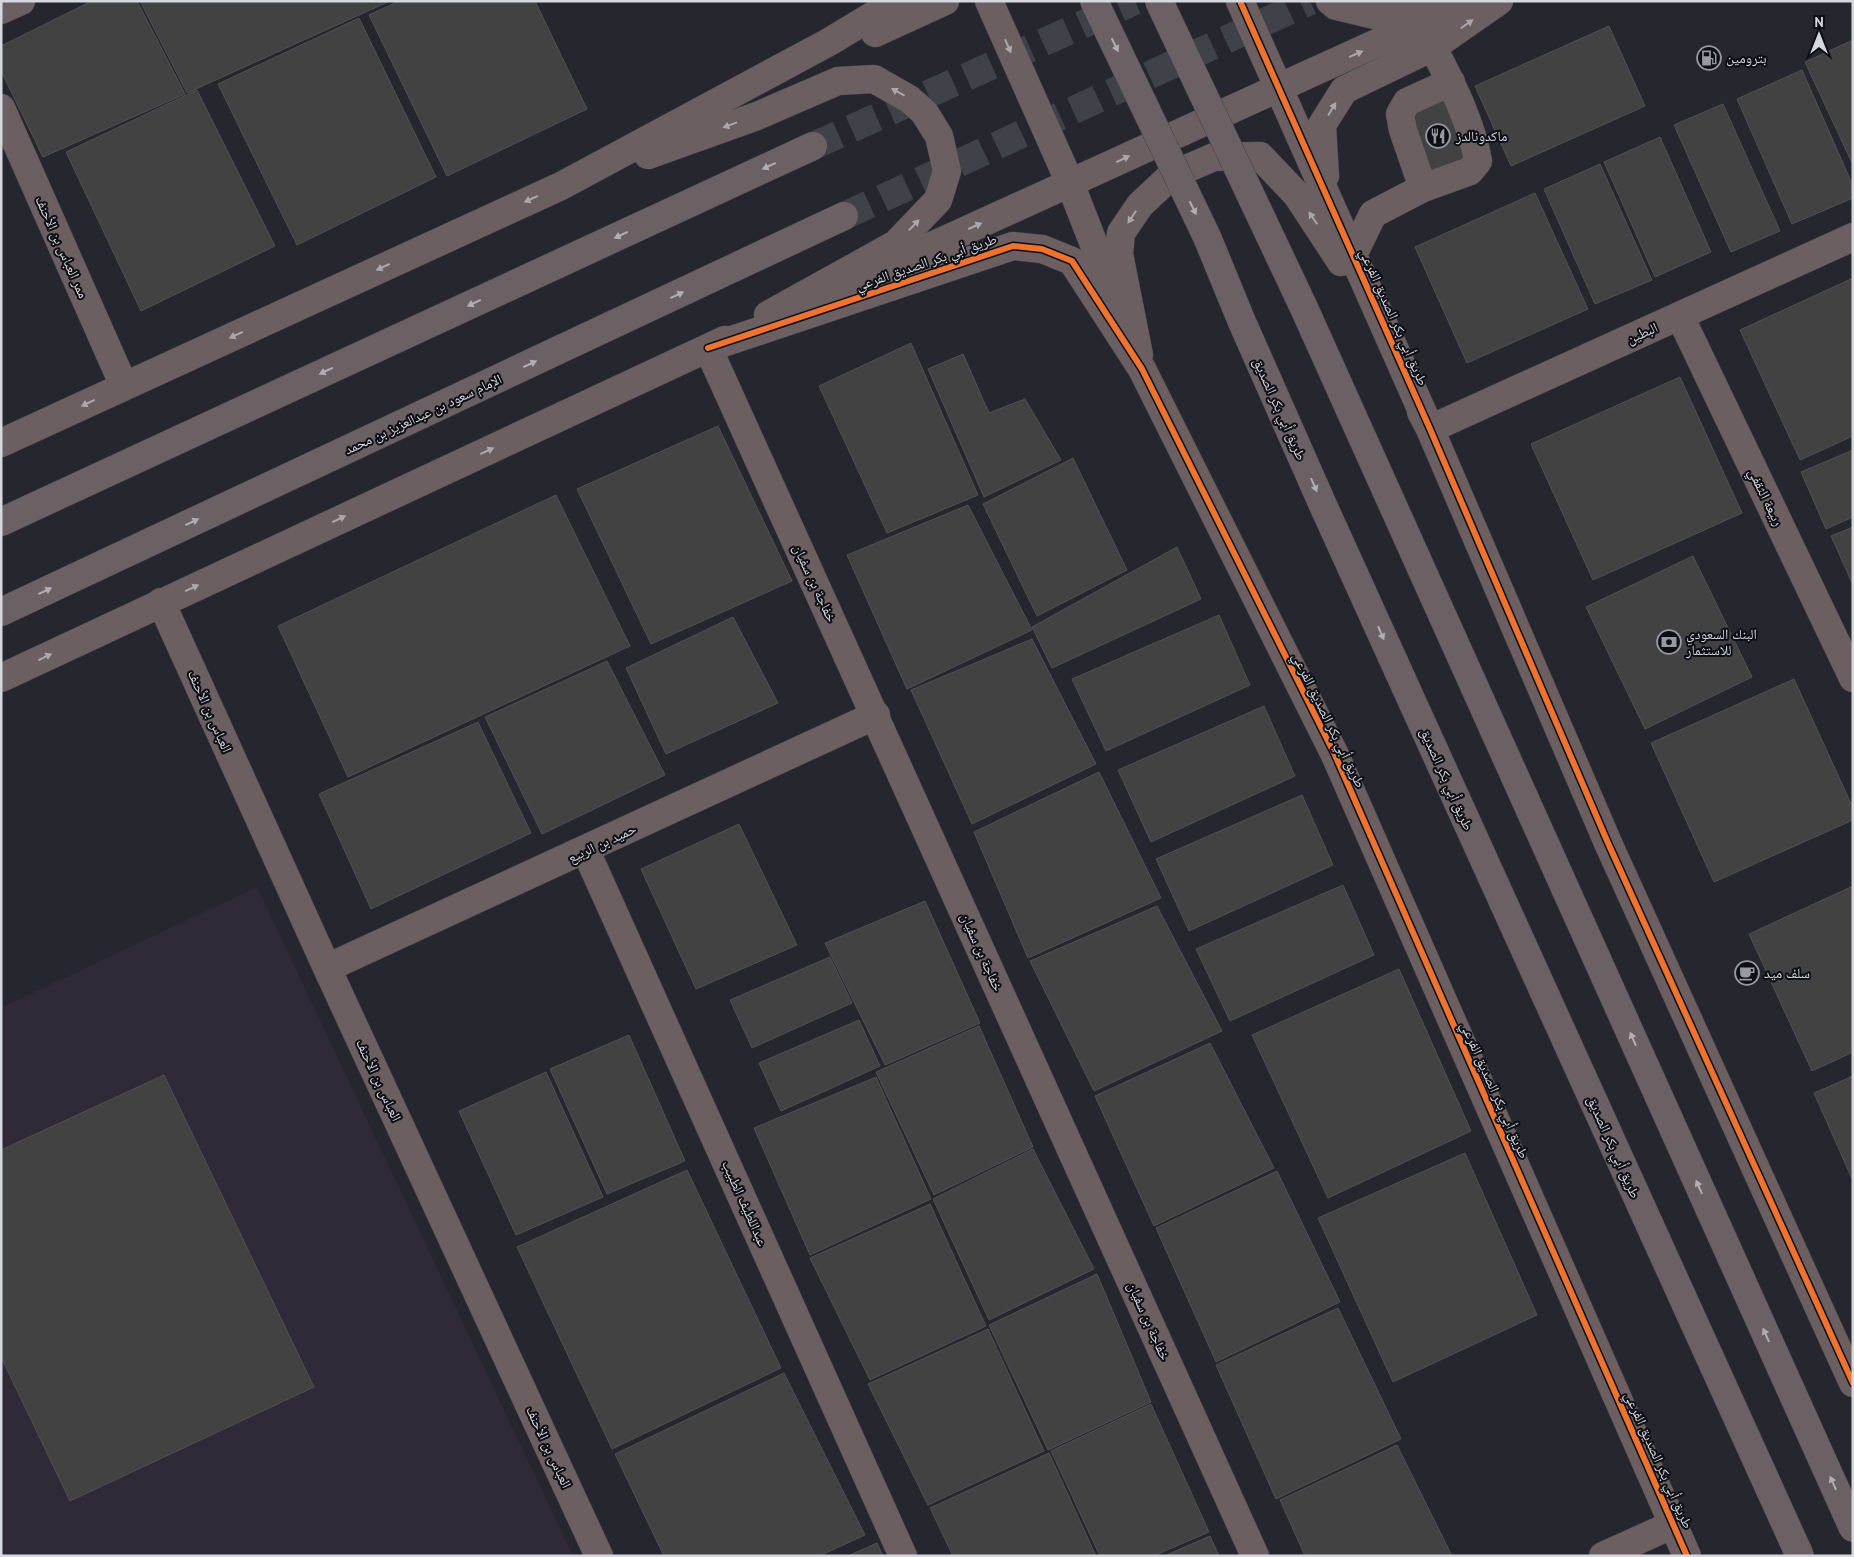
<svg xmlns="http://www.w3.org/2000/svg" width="1854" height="1557" viewBox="0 0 1854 1557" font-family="'PT Sans','Noto Naskh Arabic',sans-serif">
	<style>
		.education { fill: #302937 }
		.building { fill: #434243; stroke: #525052 }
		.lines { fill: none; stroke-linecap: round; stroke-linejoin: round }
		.major-tunnel { stroke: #404249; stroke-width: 28; stroke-dasharray: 28 14; stroke-linecap: butt }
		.minor-casing { stroke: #43444a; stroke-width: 29 }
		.major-casing { stroke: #43444a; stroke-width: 29 }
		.minor { stroke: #6b5f61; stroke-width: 28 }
		.major { stroke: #6b6064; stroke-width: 28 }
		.major-bridge-casing { stroke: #43444a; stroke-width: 29; stroke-linecap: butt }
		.major-bridge { stroke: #6b6064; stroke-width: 28 }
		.cycleway-casing { stroke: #0d0f14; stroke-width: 9 }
		.cycleway { stroke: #ef722f; stroke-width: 6 }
		.oneway { fill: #aba8ad }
		.oneway2 { fill: #b1aeb5 }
		.labels { text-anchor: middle; stroke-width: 4; stroke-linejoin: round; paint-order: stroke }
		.poi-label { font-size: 14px; fill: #d6d8e0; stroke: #0d0f14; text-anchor: start }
		.street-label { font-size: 14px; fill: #d6d8e0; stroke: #0d0f14 }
	</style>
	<rect width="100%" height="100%" fill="#26272e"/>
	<!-- education -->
	<path class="education" d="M257,887L573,1556H1V1008Z"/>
	<!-- building -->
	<path class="building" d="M92,1H137L185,94L43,157L1,71V46Z
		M140,1H390L187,93Z
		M399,1H535L587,109L447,176L369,15Z
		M359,18L436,177L297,245L218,84Z
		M1609,26L1645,106L1511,166L1475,86Z
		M1853,40V165L1805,62Z
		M1802,70L1853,186V198L1792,224L1737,99Z
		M197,90L275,246L141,311L66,152Z
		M1445,93L1474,159L1427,181L1406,113Z
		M1723,104L1780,231L1731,252L1674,125Z
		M1660,137L1711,252L1655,277L1604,162Z
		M1600,164L1652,280L1595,304L1544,189Z
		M1535,193L1588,309L1467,363L1415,247Z
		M1853,278V436L1800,460L1740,330Z
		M911,343L978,495L887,533L819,386Z
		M963,354L989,413L1025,399L1061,460L984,497L928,369Z
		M1680,377L1742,513L1593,580L1531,444Z
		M718,426L792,581L651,644L577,489Z
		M1853,450V517L1826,529L1801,472Z
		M1073,458L1127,570L1037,616L983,504Z
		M556,495L630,646L348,777L278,626Z
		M968,505L1032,630L907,689L847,555Z
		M1853,527V585L1831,536Z
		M1177,547L1201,599L1052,668L1032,627Z
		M1693,556L1752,677L1645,729L1586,607Z
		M1219,615L1250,685L1106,751L1072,679Z
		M733,617L778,703L666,754L626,668Z
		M1032,639L1096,764L972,824L911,690Z
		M607,661L665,775L542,834L485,717Z
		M1794,679L1853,808V820L1714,882L1651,743Z
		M1264,706L1295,776L1151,842L1118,770Z
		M478,722L531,833L371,909L319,794Z
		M1099,772L1161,898L1028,958L974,832Z
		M1302,795L1333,865L1189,931L1156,859Z
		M739,824L797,945L696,989L641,869Z
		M1343,885L1374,955L1230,1021L1196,949Z
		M1853,886V1052L1812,1071L1749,934Z
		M925,901L980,1023L885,1065L825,943Z
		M1157,906L1222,1031L1094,1091L1030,961Z
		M830,957L852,1003L752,1048L730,1000Z
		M1399,969L1471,1131L1328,1198L1252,1035Z
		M859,1020L880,1066L781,1111L759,1063Z
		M979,1026L1033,1147L934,1195L876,1072Z
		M629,1035L685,1161L607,1194L550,1069Z
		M1210,1043L1274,1168L1154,1226L1095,1096Z
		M546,1072L603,1197L516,1235L459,1111Z
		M164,1075L314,1387L70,1501L1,1357V1150Z
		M1853,1076V1181L1814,1093Z
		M876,1077L931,1199L810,1255L754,1128Z
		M1033,1149L1094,1269L989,1320L933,1199Z
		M1465,1153L1537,1315L1393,1382L1318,1218Z
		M687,1170L781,1368L612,1449L517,1247Z
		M1277,1171L1340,1302L1216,1362L1156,1228Z
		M930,1204L986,1326L870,1380L810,1258Z
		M1097,1274L1151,1402L1048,1450L989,1325Z
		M1338,1308L1401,1439L1276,1499L1216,1365Z
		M988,1329L1044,1451L928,1505L868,1384Z
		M784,1373L865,1535L819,1556H664L615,1454Z
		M1151,1404L1209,1532L1153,1556H1100L1051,1451Z
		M1397,1445L1452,1556H1305L1280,1500Z
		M1049,1453L1096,1556H953L930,1508Z
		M1210,1536L1219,1556H1164Z
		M877,1543L883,1556H848Z"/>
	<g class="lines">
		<!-- major-tunnel -->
		<path class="major-tunnel" d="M813,146L1135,1
			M844,216L1310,1"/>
		<!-- minor casing -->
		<g class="minor-casing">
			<path id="minor" d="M989,1L1070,183L1116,301
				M1240,1L1430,429L1608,843L1853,1383
				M1330,1L1336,6L1378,16L1429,1
				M1,10L21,1
				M875,33L945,1
				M1,108L124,386
				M648,155L757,116L838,81L874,79L909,99L924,112L939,136L947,171L938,200L896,244L768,315
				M1325,176L1322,125L1344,90L1433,47L1499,1
				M1423,188L1403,130L1400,114L1407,102L1451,82
				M1353,255L1373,214L1423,188L1470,171L1478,161C1471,121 1451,83 1433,47
				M844,286L1469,1
				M1680,316L1853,678
				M708,348L1013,246L1042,249L1072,261L1142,369L1335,755L1687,1556
				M708,348L1255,1556
				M1139,355L1119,254L1121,233L1140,205L1172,175L1214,157L1260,156L1297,195L1341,262
				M1421,412L1430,429L1853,237
				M1,443L561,186L829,42L897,1
				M161,602L327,968L599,1556
				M1,678L725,340
				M586,851L903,1556
				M327,968L876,715
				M1603,1556L1674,1524"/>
		</g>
		<!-- major casing -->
		<g class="major-casing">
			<path id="major" d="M1,522L813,146
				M1,612L844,216"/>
		</g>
		<!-- minor -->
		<use href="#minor" class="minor"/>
		<!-- major -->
		<use href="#major" class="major"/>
		<!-- major-bridge casing -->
		<g class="major-bridge-casing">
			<path id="major-bridge" d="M1094,1L1207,237L1242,322L1322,503L1800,1556
				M1159,1L1304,308L1853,1528"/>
		</g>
		<!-- major-bridge -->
		<use href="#major-bridge" class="major-bridge"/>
		<!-- cycleway casing -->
		<g class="cycleway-casing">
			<path id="cycleway" d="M1240,1L1430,429L1608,843L1853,1383
				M708,348L1013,246L1042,249L1072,261L1142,369L1335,755L1687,1556"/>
		</g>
		<!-- cycleway -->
		<use href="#cycleway" class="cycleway"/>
	</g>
	<!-- one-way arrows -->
	<defs><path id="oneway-solid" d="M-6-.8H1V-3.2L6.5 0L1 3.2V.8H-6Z" transform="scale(1.25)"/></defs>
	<g class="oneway">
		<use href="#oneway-solid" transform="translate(1467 24) rotate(-35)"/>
		<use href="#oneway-solid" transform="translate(1008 46) rotate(66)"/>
		<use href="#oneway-solid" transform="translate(1356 54) rotate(-24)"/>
		<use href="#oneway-solid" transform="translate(898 92) rotate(-151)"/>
		<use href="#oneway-solid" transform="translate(1332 109) rotate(-59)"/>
		<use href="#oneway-solid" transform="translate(730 125) rotate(160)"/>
		<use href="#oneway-solid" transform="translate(1123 159) rotate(-25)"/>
		<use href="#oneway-solid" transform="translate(531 199) rotate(155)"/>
		<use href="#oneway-solid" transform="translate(1132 217) rotate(124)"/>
		<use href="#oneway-solid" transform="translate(1313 218) rotate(-124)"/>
		<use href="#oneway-solid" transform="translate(914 225) rotate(-46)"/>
		<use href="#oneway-solid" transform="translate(975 226) rotate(-24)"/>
		<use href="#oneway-solid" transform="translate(383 267) rotate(155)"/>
		<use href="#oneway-solid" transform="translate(236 335) rotate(155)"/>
		<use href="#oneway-solid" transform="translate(88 403) rotate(155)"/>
		<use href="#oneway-solid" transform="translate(487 451) rotate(-25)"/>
		<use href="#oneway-solid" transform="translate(339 519) rotate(-25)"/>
		<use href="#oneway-solid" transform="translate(192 588) rotate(-25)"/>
		<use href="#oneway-solid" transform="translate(45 657) rotate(-26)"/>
	</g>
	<g class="oneway2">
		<use href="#oneway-solid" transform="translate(1115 45) rotate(64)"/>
		<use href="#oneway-solid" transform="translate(769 166) rotate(155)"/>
		<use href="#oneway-solid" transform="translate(1193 208) rotate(64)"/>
		<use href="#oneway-solid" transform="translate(621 235) rotate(155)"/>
		<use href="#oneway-solid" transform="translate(677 295) rotate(-25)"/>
		<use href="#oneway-solid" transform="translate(474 303) rotate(155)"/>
		<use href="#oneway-solid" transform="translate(530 364) rotate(-25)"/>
		<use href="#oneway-solid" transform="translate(326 371) rotate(155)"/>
		<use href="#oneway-solid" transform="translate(1314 485) rotate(66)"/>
		<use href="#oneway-solid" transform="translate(192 522) rotate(-25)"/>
		<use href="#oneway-solid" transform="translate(45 591) rotate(-25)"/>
		<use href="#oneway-solid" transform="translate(1381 633) rotate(66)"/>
		<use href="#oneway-solid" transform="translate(1633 1039) rotate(-114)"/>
		<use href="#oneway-solid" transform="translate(1699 1187) rotate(-114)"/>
		<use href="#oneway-solid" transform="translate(1766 1335) rotate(-114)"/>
		<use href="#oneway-solid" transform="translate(1833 1483) rotate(-114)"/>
	</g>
	<!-- icons -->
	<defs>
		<g id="fuel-ring" transform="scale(1.25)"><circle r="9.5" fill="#0d0f14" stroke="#989aa2" stroke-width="1.5"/><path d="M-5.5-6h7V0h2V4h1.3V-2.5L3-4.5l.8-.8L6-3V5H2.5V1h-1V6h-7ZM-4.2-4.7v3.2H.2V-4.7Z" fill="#989aa2"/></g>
		<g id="restaurant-ring" transform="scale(1.25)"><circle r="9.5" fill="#0d0f14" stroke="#989aa2" stroke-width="1.5"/><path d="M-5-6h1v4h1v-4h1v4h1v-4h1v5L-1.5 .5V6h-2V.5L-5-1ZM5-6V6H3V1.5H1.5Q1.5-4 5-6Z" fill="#989aa2"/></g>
		<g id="bank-ring" transform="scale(1.25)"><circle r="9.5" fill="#0d0f14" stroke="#989aa2" stroke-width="1.5"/><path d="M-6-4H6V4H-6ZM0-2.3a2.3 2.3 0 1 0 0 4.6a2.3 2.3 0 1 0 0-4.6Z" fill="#989aa2"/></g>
		<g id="cafe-ring" transform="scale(1.25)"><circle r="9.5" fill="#0d0f14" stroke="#989aa2" stroke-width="1.5"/><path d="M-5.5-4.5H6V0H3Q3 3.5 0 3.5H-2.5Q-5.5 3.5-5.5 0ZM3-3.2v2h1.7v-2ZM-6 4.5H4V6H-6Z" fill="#989aa2"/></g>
	</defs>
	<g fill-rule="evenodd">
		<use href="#fuel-ring" x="1709" y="58"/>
		<use href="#restaurant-ring" x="1438" y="136"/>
		<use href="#bank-ring" x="1669" y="642"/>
		<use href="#cafe-ring" x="1747" y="973"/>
	</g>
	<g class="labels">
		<!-- poi labels -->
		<g class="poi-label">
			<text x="1726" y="63">بترومين</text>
			<text x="1456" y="141">ماكدونالدز</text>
			<text x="1686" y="639">البنك السعودي<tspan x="1686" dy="16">للاستثمار</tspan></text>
			<text x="1764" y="978">سلف ميد</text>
		</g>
		<!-- street labels -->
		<g class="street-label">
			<text transform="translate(62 247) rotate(66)" y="5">ممر العباس بن الأحنف</text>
			<text transform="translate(926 262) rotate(-19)" y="5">طريق أبي بكر الصديق الفرعي</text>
			<text transform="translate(1394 317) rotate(66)" y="5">طريق أبي بكر الصديق الفرعي</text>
			<text transform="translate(1642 333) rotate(-24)" y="5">البطين</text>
			<text transform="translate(1280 409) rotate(66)" y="5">طريق أبي بكر الصديق</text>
			<text transform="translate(423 414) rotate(-25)" y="5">الإمام سعود بن عبدالعزيز بن محمد</text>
			<text transform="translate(1766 497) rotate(64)" y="5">ربيعة الثقفي</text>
			<text transform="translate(815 583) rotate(65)" y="5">خفاجة بن سفيان</text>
			<text transform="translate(210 711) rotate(66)" y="5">العباس بن الأحنف</text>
			<text transform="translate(1329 720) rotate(64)" y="5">طريق أبي بكر الصديق الفرعي</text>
			<text transform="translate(1447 779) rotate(66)" y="5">طريق أبي بكر الصديق</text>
			<text transform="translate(602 843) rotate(-25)" y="5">حميد بن الربيع</text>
			<text transform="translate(982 952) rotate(66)" y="5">خفاجة بن سفيان</text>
			<text transform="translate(379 1080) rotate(65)" y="5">العباس بن الأحنف</text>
			<text transform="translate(1495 1090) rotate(66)" y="5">طريق أبي بكر الصديق الفرعي</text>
			<text transform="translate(1614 1147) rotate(66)" y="5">طريق أبي بكر الصديق</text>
			<text transform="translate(745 1203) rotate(66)" y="5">عبداللطيف الطبيب</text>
			<text transform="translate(1149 1321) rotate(66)" y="5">خفاجة بن سفيان</text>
			<text transform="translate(549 1447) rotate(65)" y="5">العباس بن الأحنف</text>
			<text transform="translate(1659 1460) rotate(66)" y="5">طريق أبي بكر الصديق الفرعي</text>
		</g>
	</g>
	<!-- border -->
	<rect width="1854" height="1557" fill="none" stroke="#d6d8e0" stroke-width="5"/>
	<!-- north arrow -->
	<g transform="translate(1819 35)" stroke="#0d0f14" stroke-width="4" paint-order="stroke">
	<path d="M0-4L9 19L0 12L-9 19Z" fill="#d6d8e0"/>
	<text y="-8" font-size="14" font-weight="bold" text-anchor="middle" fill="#d6d8e0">N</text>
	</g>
</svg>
